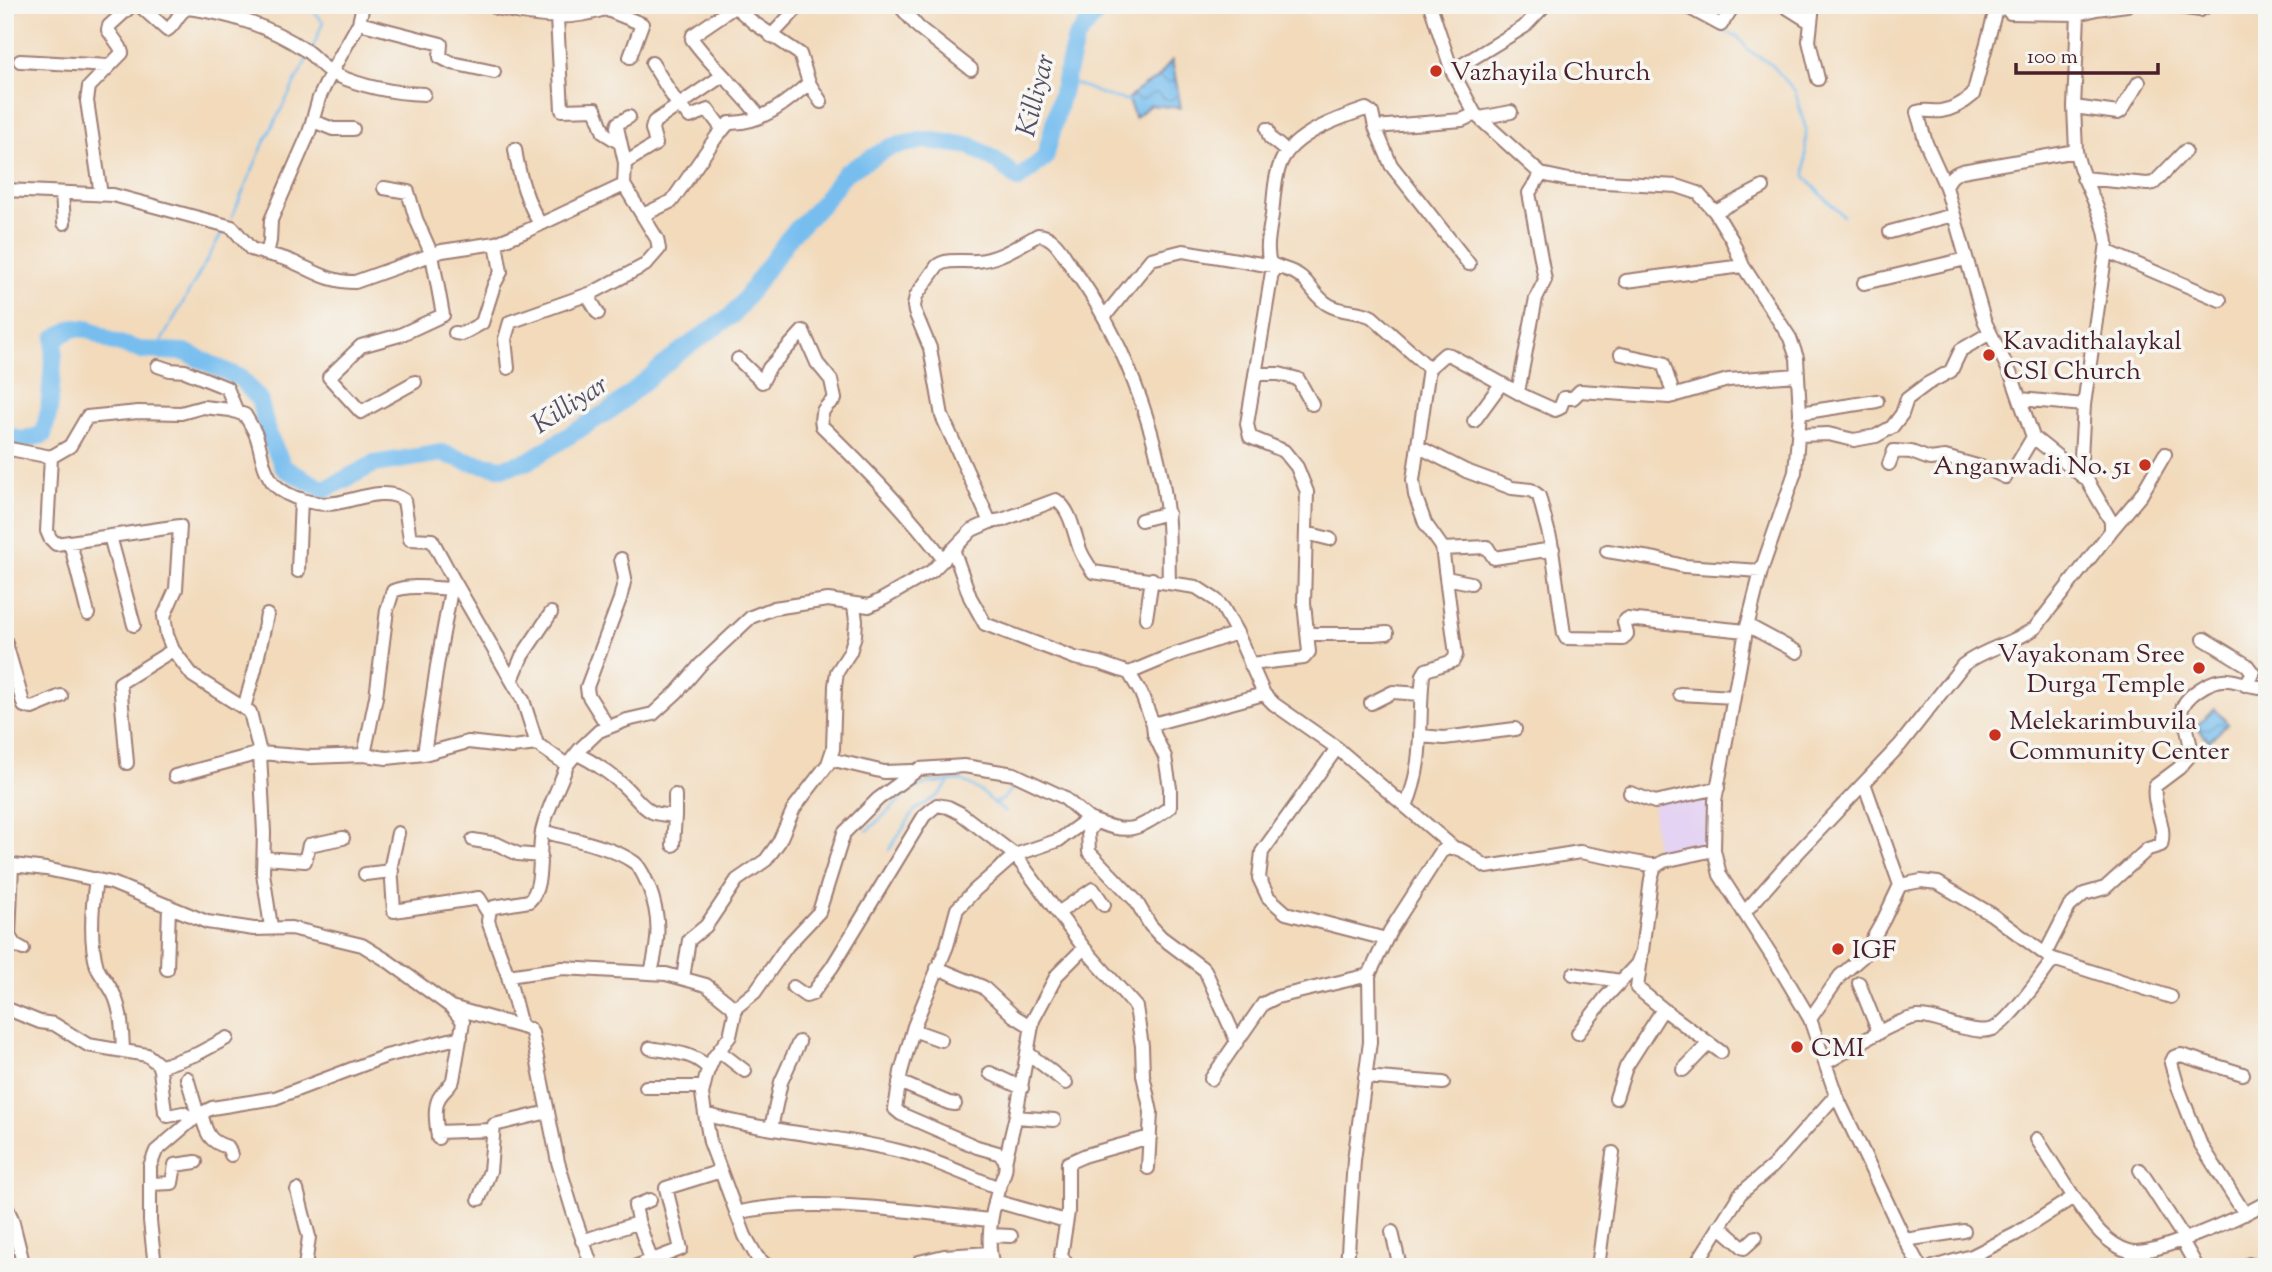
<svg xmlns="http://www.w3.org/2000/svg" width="2272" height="1272" viewBox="0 0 2272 1272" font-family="'Sorts Mill Goudy',serif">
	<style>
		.built { fill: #e4d3f2 }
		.water { fill: url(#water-waves); stroke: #606e8d; stroke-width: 2 }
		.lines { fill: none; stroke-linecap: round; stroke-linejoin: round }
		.stream { stroke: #77beef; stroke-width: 2.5 }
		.river { stroke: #77beef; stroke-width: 18 }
		.minor-casing { stroke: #9e7c73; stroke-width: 16 }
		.minor { stroke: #fff; stroke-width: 12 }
		.poi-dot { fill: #c8321e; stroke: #f6f6f2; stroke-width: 2.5 }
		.labels { text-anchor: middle; stroke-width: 7; stroke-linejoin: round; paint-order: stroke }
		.poi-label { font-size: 26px; fill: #4a1f2b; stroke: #f6f6f2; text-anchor: start }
		.water-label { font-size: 28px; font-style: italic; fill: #584f66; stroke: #f6f6f2 }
	</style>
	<defs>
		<pattern id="water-waves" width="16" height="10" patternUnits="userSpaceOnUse" patternTransform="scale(1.75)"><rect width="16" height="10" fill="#77beef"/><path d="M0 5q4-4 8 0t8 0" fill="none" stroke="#649ac2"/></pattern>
	</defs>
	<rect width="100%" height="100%" fill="#f6f6f2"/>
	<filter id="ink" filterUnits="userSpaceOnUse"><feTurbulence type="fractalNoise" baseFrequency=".0143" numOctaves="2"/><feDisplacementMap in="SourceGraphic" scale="14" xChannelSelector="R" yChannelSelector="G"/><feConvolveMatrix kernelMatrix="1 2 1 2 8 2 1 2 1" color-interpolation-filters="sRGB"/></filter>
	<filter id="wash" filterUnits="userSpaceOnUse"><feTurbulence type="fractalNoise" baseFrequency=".00686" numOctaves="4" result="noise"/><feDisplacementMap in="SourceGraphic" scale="28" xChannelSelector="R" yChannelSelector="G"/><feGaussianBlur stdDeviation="1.57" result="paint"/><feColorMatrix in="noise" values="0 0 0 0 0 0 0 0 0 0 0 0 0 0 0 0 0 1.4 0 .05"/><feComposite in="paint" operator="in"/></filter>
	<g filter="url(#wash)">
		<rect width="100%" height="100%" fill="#f2dabb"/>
		<!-- built -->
		<path class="built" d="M1705,796L1708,801L1706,843L1656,856L1653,810L1655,797Z"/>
		<!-- water -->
		<path class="water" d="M1172,60L1181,108L1150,105L1135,118L1128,99L1144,85L1157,79Z
			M2215,709L2228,724L2209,741L2196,726Z"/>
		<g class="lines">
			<!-- stream -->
			<path class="stream" d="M308,5L323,22L312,50
				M1721,30L1737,36L1748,50L1772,65L1795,91L1806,130L1805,176L1812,185L1843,216
				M1066,80L1107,96L1130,101
				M232,217L264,143L307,59
				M156,351L223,231
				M994,803L1002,800L1013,787
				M867,831L911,790L928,783L962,780L980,791L1005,812
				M889,850L915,810L939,795L950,781
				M2266,1028L2267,1025
				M5,1230L18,1267"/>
			<!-- river -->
			<path class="river" d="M5,435L21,440L43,435L49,411L55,338L74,328L89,329L110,341L140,350L185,352L240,378L259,399L268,434L284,468L324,490L374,464L442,453L469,462L503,468L528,461L612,409L678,353L734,314L791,235L821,205L845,173L890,147L925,140L971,146L998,162L1018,179L1045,158L1076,38L1096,14L1109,5"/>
		</g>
	</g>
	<g filter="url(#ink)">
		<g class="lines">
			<!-- minor casing -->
			<g class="minor-casing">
				<path id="minor" d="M139,5L167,30C176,25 177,12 188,8C228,13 272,27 305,50C316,57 323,69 334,74C363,87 393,93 424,94
					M497,5L496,8C535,16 566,22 605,9L642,24L630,57
					M733,5L754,23L800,54L809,83L821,102
					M899,5L918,27L971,69
					M1430,5L1452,71L1475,114L1541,174L1569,180L1677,186L1698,193L1715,212L1732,240L1743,266L1790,338L1797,358L1800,413L1795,472L1761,571L1746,631L1715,801L1714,850L1720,875L1784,975L1810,1019L1836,1095L1905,1240L1920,1267
					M1684,5L1721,25L1734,5
					M1783,5L1810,22
					M1813,5L1809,41L1818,79
					M2165,5L2200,10L2209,5
					M734,7L693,35L692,39C712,67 739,89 760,117
					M2078,14L2096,9L2127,5
					M557,18L562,110L595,109L604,133L620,143
					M359,23L441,44L440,57L452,63L494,72
					M771,36L800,5
					M20,61L109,66
					M652,63L678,105L690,117L708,110L723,130
					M1452,71L1524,27L1545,5
					M2074,107L2118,113L2121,111L2139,82
					M1475,114L1462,120L1375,127L1372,113L1366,109C1339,118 1293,134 1281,162C1274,178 1274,198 1272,215C1270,229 1265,249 1270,263C1279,269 1292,269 1301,277C1311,285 1316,298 1329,305C1342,313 1359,310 1372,317L1429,368L1445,354L1450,355L1526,397L1555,410L1560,408L1564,398H1573L1580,391L1669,397L1728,380L1798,375
					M1480,118L1511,112
					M313,121L333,129H353
					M1375,127L1391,165L1469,264
					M1267,129L1270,138L1286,151
					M515,149C519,177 526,200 540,224
					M2076,151C2081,183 2104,211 2107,243L2084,405L2080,474
					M625,163L617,127L618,123L629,117
					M2083,178L2147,184L2154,183L2185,151
					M1946,187L1926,143L1917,112C1925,109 1932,112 1941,111C1953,109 1964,103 1973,95L1995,13L2004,6
					M384,188L408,192L416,219L432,255L443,315L400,335L361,346L329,377L361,412L415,382
					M5,190L113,195L232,227L251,249L267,254L270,241L271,220L309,133L319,98L333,69L359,23L363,5
					M62,193L64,223
					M101,195L87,101L89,87L122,53L120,47L108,30L109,26L132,5
					M1715,212L1763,187
					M643,215L672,201L717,136L729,123C761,124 786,103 809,83
					M1890,232L1953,215
					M2106,251L2220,300
					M267,254C275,256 285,258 293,262C316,272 329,282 355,282L442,251L496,243L526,231L624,185L625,163L656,144L652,129L654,122L722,76
					M1626,281L1743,266
					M1864,283L1966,259
					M598,313L591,301L592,293L645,265L659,249L657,239L624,185
					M1104,317L1151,259L1183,251L1273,266L1247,424L1250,437L1284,451L1297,467L1307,492L1304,603L1309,652L1304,658L1250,664
					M455,333L462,334L482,323L494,285L501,272L496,243
					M1621,354L1663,363L1674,396
					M738,359L762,382L769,368L803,331L817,363L831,380L835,399C824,407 819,413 822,426C866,469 907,511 944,560
					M158,366L170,370L185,371L227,388L237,412
					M508,368L505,339L510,322L592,293
					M1255,374H1279L1298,379L1312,404
					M1518,392L1536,298L1545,280L1529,193L1541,174
					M2020,399L2084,405
					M1800,413L1877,401
					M1474,421L1501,384
					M1799,435L1828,434L1854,440L1876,436L1892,427L1902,414L1907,399L1927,384L1951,371L1961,350L1985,336H1990
					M1419,447L1466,471L1512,488L1531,490L1539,496L1551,542L1564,634L1566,638L1623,639L1627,634L1624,622L1627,619L1746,631
					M5,448L51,457L47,531L50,538L56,544L180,526L176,589L164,616L167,635L173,650L120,683L127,763
					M51,457L70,446L87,417L138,412L181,413L203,407L231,410L245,415C249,422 253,428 256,435C262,451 262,471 275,485C289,499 317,506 336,503C356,500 386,486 404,500L410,539L432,540L453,579L523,700L537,744L567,765C560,785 546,811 542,832C538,851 544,888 529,901L494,907L490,909L488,921L508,976L521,1026
					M1889,464L1894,451L1911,452L1930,459L1945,457L1988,469L2005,477L2017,464L2033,437
					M1141,520L1168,513
					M990,522L942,416L930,348L915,312L914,306L916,296L937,266C947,258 963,262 976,261C998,260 1018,246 1038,235C1054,235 1063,254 1071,266C1121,332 1158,430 1167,512C1170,535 1168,559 1169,582
					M2111,531L2141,495L2165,454
					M1306,533L1330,539
					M110,536L134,625
					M70,542L88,614
					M953,549L970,597L985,624L1075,658L1100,663L1129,673L1141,693L1153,724L1154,734L1165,757L1170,788V807C1135,832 1129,835 1089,819L1085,821L1059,840L1015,855L975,890L957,909L947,946L914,1026L901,1072L895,1109L901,1114L977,1147L998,1153L1005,1159C1008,1171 1001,1179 998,1190C991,1216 986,1241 993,1267
					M1442,549L1487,547L1494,558L1553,549
					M1607,551L1656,559L1683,566L1761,571
					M298,571L301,499
					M1446,578L1471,583
					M453,579L437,666L424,754L468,742L512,747L537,744
					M1146,618L1152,579
					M1747,625L1797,652
					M1307,634H1374L1387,633
					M2204,639L2247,665L2253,673L2245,685
					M5,640L24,706L32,708L61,696
					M173,650L193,676L250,712L260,753L175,776
					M1129,673L1172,655L1237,633
					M512,680L522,656L551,613
					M1680,694L1734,697
					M1371,703L1393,692L1421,694
					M244,708L255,669L267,615
					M1153,724L1264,694
					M608,727L588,695L587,687L620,599L625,578L621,559
					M1420,736L1444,738L1515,729
					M1337,748L1262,852L1259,878L1268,897L1286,913L1386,939
					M576,754C592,760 615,777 627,789C635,797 642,807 652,812C659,815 668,815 675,816V795
					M364,755L376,697L387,610L393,591C410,584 432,588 451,589
					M830,759L884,772L912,771
					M567,765L580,749L599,731L627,720L653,714L677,692L701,664L751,617L774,608L828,600L869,606L883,599L932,571L972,530L990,522L1002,520L1056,500C1072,510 1074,536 1081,552C1084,559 1089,566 1093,572L1196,587L1216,600L1223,608L1237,633L1264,694L1274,704L1337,748L1453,847
					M1864,783L1900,885
					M1630,793L1655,802L1718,788
					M1406,806C1425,763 1418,721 1423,675L1426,670L1453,661L1456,655L1442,547L1425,523L1415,495L1413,480L1429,368
					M1095,822L1088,832L1089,852L1136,901L1150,925L1161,937L1205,970L1237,1042
					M542,831C570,839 612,846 635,863C642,869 645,879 649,887C661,919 659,940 651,973
					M398,833L391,865L394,911L479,898L489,914
					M473,840L497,844L518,854L541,856
					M673,845L675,816
					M264,858L305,861L309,845L343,838
					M5,864L46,869L112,883L207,922L254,929L291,928L362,945L388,961L451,1007L529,1029L532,1033L558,1162L573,1212L592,1267
					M12,865L9,936L14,944L23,949
					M365,874L392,871
					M96,879C92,906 89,940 97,967C100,975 105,979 109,986C122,1004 122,1030 123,1050
					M1058,913L1093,889L1104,905
					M1744,913L1789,862L1900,745L1963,665C1985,648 2013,644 2035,628L2111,531V521L2087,480L2033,437L2012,377L1984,320L1946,187C1949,178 1953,174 1962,171L2076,151L2074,107L2078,14L2010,13L2004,5
					M271,927L263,873L264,833L260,753L311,757L364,755L387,758L424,754
					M2053,959L2171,997
					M937,968L983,987L1014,1016L1032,1027
					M167,969L169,906
					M1573,974L1621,981
					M508,976L563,968L666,974L706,985L732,1006L735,1013L730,1036L714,1057L707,1073L702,1094L705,1114L710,1142L745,1236L757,1257L768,1267
					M683,978L689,940L706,926L737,880L766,860L779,842L794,808L828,764L833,749L835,686L837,672L850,652L855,635L856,621L854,605
					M1859,983L1879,1033
					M793,987L806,996L812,994L832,967L924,816L937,805L948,807L960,813L1015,855L1084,948L1136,1007L1142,1046L1143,1075L1151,1112L1148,1168
					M5,1008L40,1022L54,1024L88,1045L147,1055L158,1064L160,1070L165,1112L168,1116L183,1113L193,1120
					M734,1009L755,992L787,946L819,912L844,833L878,799L919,769L964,766L1014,774L1063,797L1089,819
					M1663,1009L1721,1052
					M1810,1019L1840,976L1863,956L1884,919L1900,885L1921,881L1938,883L1991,914L2045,954L2069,907L2084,894L2105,888L2148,849L2161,845C2167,825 2152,808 2155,786L2179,768L2192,753L2186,724L2181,713C2183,696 2212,678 2228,680C2242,681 2253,689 2267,687
					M913,1030L941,1040
					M1578,1033L1606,997L1637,964L1642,951L1651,879L1655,865
					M650,1048C671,1052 693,1052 708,1068
					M719,1051L745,1071
					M1028,1053L1066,1083
					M1826,1063C1848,1051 1895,1019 1918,1017C1932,1016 1947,1024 1960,1027C1970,1029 1983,1033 1993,1029C2007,1023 2040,978 2050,964L2053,959L2045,954
					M159,1067L197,1054L227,1038
					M1683,1070L1709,1043
					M990,1073L1022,1088
					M2243,1074L2181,1055L2174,1057L2171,1063L2178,1087L2200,1143L2245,1214
					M1365,1077L1443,1083
					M187,1078L198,1115
					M1211,1079L1263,1004L1277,997L1369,975
					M899,1082L949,1103L955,1104
					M646,1087H704
					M1616,1098L1626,1067L1663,1009L1637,988L1641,958
					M201,1113C206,1132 208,1142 228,1147L231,1155
					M705,1114C768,1133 835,1135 899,1151C933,1159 966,1175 999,1188
					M1016,1117L1054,1120
					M771,1128L781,1082L799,1042
					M437,1132L492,1130
					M438,1138C437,1126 433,1110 439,1098C443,1091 449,1088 453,1080L463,1022L462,1017L461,1019L451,1007
					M2037,1139L2075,1199
					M1005,1162L1016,1115L1033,1020L1057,975L1084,948
					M2140,1170L2184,1238
					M150,1184L172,1183L175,1165L196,1162
					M297,1190L309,1237L305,1267
					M479,1199L490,1171L494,1125L548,1112
					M995,1201L1066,1221
					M5,1204L12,1219L24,1267
					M736,1213C813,1195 911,1212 990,1220
					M638,1221L651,1260
					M1719,1226L1744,1248L1756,1237
					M1392,1232L1400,1267
					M990,1235L1011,1236
					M2181,1239L2197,1267
					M1905,1240L1964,1231
					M582,1241L637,1223L638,1220L635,1206L650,1200
					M919,1262L944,1256L990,1253
					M155,1267L150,1221V1166L156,1151L198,1115L212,1108L275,1098L386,1056L461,1037
					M634,1267L681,1249L666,1188L721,1171
					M1069,1267L1061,1256L1068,1212V1163L1086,1155L1150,1137
					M1347,1267L1354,1160L1370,1042L1369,975L1390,931L1441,852C1456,840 1473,858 1487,867L1580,852L1656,866L1664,861L1714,850
					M1598,1267L1613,1153
					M1691,1267L1698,1261L1740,1194L1773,1166L1836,1095
					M1933,1267L1972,1256L2016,1234L2072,1198L2075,1199C2089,1219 2104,1244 2129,1251C2152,1258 2244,1215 2267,1202
					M2244,1267L2249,1264L2256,1267"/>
			</g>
			<!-- minor -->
			<use href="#minor" class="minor"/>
		</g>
	</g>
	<!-- markers -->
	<g class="poi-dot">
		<circle cx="1436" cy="71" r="7"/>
		<circle cx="1989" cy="355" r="7"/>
		<circle cx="2145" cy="465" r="7"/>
		<circle cx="2199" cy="668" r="7"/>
		<circle cx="1995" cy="735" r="7"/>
		<circle cx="1838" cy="949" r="7"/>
		<circle cx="1797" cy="1047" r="7"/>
	</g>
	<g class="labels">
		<!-- poi labels -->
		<g class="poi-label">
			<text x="1450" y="80">Vazhayila Church</text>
			<text x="2003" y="349">Kavadithalaykal<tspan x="2003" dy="30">CSI Church</tspan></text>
			<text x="2131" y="474" text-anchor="end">Anganwadi No. 51</text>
			<text x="2185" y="662" text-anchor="end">Vayakonam Sree<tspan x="2185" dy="30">Durga Temple</tspan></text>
			<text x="2009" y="729">Melekarimbuvila<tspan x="2009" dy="30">Community Center</tspan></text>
			<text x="1852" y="958">IGF</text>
			<text x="1811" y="1056">CMI</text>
		</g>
		<!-- water labels -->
		<g class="water-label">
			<text transform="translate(1034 95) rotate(-76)" y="10">Killiyar</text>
			<text transform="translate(569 403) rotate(-33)" y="10">Killiyar</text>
		</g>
	</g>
	<!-- margin -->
	<rect width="2272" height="1272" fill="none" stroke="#f6f6f2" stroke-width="28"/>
	<!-- scale -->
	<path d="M2016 63v10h142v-10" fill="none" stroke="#4a1f2b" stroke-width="3.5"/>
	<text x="2027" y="63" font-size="21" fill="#4a1f2b" stroke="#f6f6f2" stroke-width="5" paint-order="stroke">100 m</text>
</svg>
